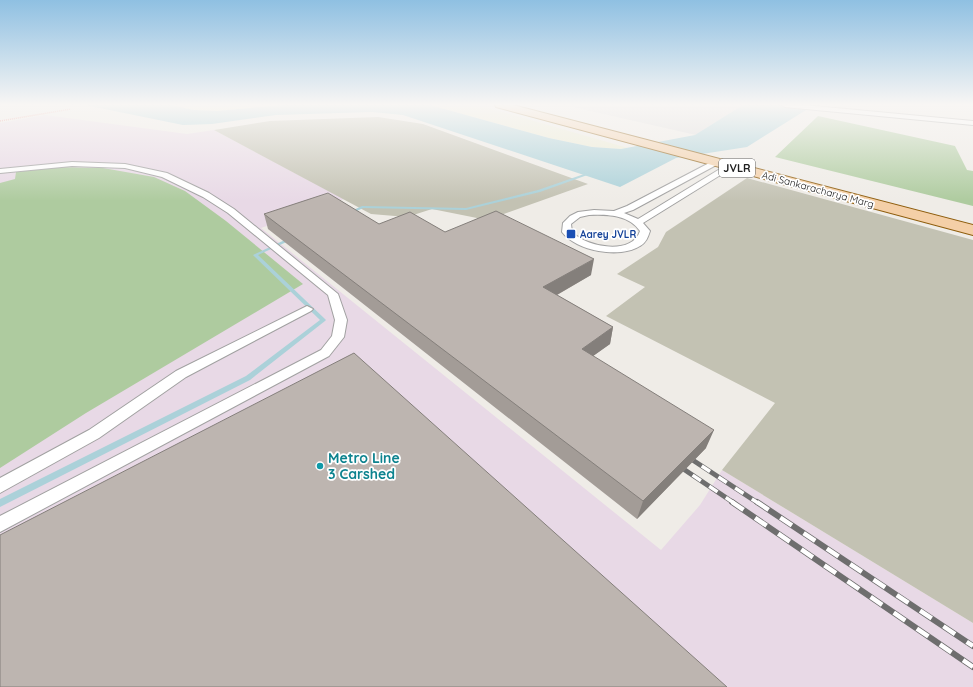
<svg xmlns="http://www.w3.org/2000/svg" width="973" height="687" viewBox="0 0 973 687" font-family="Quicksand,sans-serif">
	<style>
		.residential { fill: #dedddd }
		.industrial { fill: #e8d9e6 }
		.construction { fill: #c3c2b3 }
		.farmland { fill: #ececd4 }
		.forest { fill: #aecb9f }
		.water { fill: #abd1d9 }
		.lines { fill: none; stroke-linecap: round; stroke-linejoin: round }
		.stream { fill: #abd1d9; fill-rule: evenodd }
		.lane-casing { stroke: #a1a1a1; stroke-width: 2 }
		.primary-casing { stroke: #8e5d0d; stroke-width: 2 }
		.path { stroke: #ee7f79; stroke-width: 1.5; stroke-dasharray: 1 1; stroke-linecap: butt }
		.lane { fill: #fff; fill-rule: evenodd }
		.primary { fill: #f4cfa7; fill-rule: evenodd }
		.rail-far1-casing { stroke: #6e6e6e; stroke-width: 5 }
		.rail-casing { stroke: #6e6e6e; stroke-width: 6 }
		.rail-far1 { stroke: #fff; stroke-width: 3.5; stroke-dasharray: 10; stroke-linecap: butt }
		.rail { stroke: #fff; stroke-width: 4.5; stroke-dasharray: 14; stroke-linecap: butt }
		.wall { fill: #a39c97 }
		.shaded-wall { fill: #847f7b }
		.building { fill: #bdb5b0; stroke: #847f7b }
		.transit-dot { fill: #1a4fb4; stroke: #fff; stroke-width: 1.5 }
		.culture-dot { fill: #0f9aa8; stroke: #fff; stroke-width: 1.5 }
		.labels { text-anchor: middle; stroke-width: 3.5; stroke-linejoin: round; paint-order: stroke }
		.far-street-label { font-size: 10px; fill: #202020; stroke: #fff }
		.far-transit-label { font-size: 10px; font-weight: bold; fill: #164399; stroke: #fff; text-anchor: start }
		.shield { fill: #fff; stroke: #636363; stroke-width: 1 }
		.shield-label { font-size: 11px; font-weight: bold; fill: #202020 }
		.near-culture-label { font-size: 14px; font-weight: bold; fill: #0d838f; stroke: #fff; text-anchor: start }
	</style>
	<rect width="100%" height="100%" fill="#efece7"/>
	<!-- residential -->
	<path class="residential" d="M564,105H746L696,135Z"/>
	<!-- industrial -->
	<path class="industrial" d="M45,115L187,134L214,130L344,199L261,228L661,550L700,505L722,470L973,623V687H0V123Z"/>
	<!-- construction -->
	<path class="construction" d="M378,117L423,124L588,184L487,220L432,209L407,217L371,214L214,130L270,121Z
		M747,178L973,240V623L722,470L775,403L606,316L645,287L617,274L658,247L666,232Z"/>
	<!-- farmland -->
	<path class="farmland" d="M171,105H282L217,111L194,110Z
		M430,105H478L628,148L621,149L592,147L549,138Z"/>
	<!-- forest -->
	<path class="forest" d="M818,116L955,146L967,170L973,171V206L775,157Z
		M56,167L103,168L154,177L185,191L226,221L303,284L86,413L0,468V183L15,179L16,172Z"/>
	<!-- water -->
	<path class="water" d="M85,105H171L194,110L217,111L282,105H430L549,138L592,147L621,149L695,135L743,105H814L747,147L676,158L620,187L403,115L372,112L276,115L212,124L183,125Z"/>
	<g class="lines">
		<!-- stream -->
		<path class="stream" d="M590,172L593,173L540,192L466,210L363,208L351,214L347,213L362,206L466,208L538,190Z
			M289,238H293V239L258,255L325,319L326,320L325,321L250,380L0,507V499L246,376L320,320L253,255Z"/>
		<!-- lane casing -->
		<g class="lane-casing">
			<path id="lane" d="M782,105H804L973,121V125L785,107Z
				M713,161H719L720,163L633,210L624,213L638,219L728,164H731L735,166L643,223L650,231C648,237 646,243 640,246C620,259 576,251 562,232L563,223L570,216L578,212L594,210L614,211L627,206ZM589,215C607,214 629,215 640,231C632,256 586,247 572,232L571,224L580,217Z
				M72,162L125,164L167,173L209,193L234,209L338,294L347,320L344,337L329,356L0,532V516L321,350L332,336L335,320L328,295L228,213L203,197L162,177L125,168L72,166L0,173V169Z
				M307,306L313,309L311,311L186,377L99,438L0,493V478L89,430L176,371Z"/>
		</g>
		<!-- primary casing -->
		<g class="primary-casing">
			<path id="primary" d="M495,105H513L973,225V235L496,107Z"/>
		</g>
		<!-- path -->
		<path class="path" d="M0,121L71,109"/>
		<!-- lane -->
		<use href="#lane" class="lane"/>
		<!-- primary -->
		<use href="#primary" class="primary"/>
		<!-- rail-far1 casing -->
		<g class="rail-far1-casing">
			<path id="rail-far1" d="M685,455L758,503
				M676,464L734,503"/>
		</g>
		<!-- rail casing -->
		<g class="rail-casing">
			<path id="rail" d="M732,502L973,667
				M757,502L973,646"/>
		</g>
		<!-- rail-far1 -->
		<use href="#rail-far1" class="rail-far1"/>
		<!-- rail -->
		<use href="#rail" class="rail"/>
	</g>
	<!-- wall -->
	<path class="wall" d="M264,214L379,224L591,275L557,295L613,327L610,344L593,356L706,448L637,519L268,229Z"/>
	<!-- shaded-wall -->
	<path class="shaded-wall" d="M594,259L591,275L541,304L543,287Z
		M613,327L610,344L579,366L582,349Z
		M714,430L706,448L637,519L643,501Z"/>
	<!-- building -->
	<path class="building" d="M328,193L379,224L410,212L445,232L496,211L594,259L543,287L613,327L582,349L714,430L643,501L264,214Z
		M354,353L727,687H0V535Z"/>
	<!-- sky -->
	<linearGradient id="sky" x2="0" y2="1"><stop stop-color="#8fc0e2"/><stop offset="0.52" stop-color="#f8f6f4"/><stop offset="1" stop-color="#f8f6f4" stop-opacity="0"/></linearGradient>
	<rect width="973" height="201" fill="url(#sky)"/>
	<!-- markers -->
	<rect class="transit-dot" x="566" y="229" width="10" height="10" rx="2"/>
	<circle class="culture-dot" cx="320" cy="466" r="4"/>
	<g class="labels">
		<!-- far-street labels -->
		<g class="far-street-label">
			<text transform="translate(818 189) rotate(15)" y="4">Adi Sankaracharya Marg</text>
		</g>
		<!-- far-transit labels -->
		<g class="far-transit-label">
			<text x="580" y="238">Aarey JVLR</text>
		</g>
		<!-- shield labels -->
		<rect class="shield" x="719" y="159" width="36" height="18" rx="3"/>
		<g class="shield-label">
			<text x="737" y="172">JVLR</text>
		</g>
		<!-- near-culture labels -->
		<g class="near-culture-label">
			<text x="328" y="463">Metro Line<tspan x="328" dy="16">3 Carshed</tspan></text>
		</g>
	</g>
</svg>
